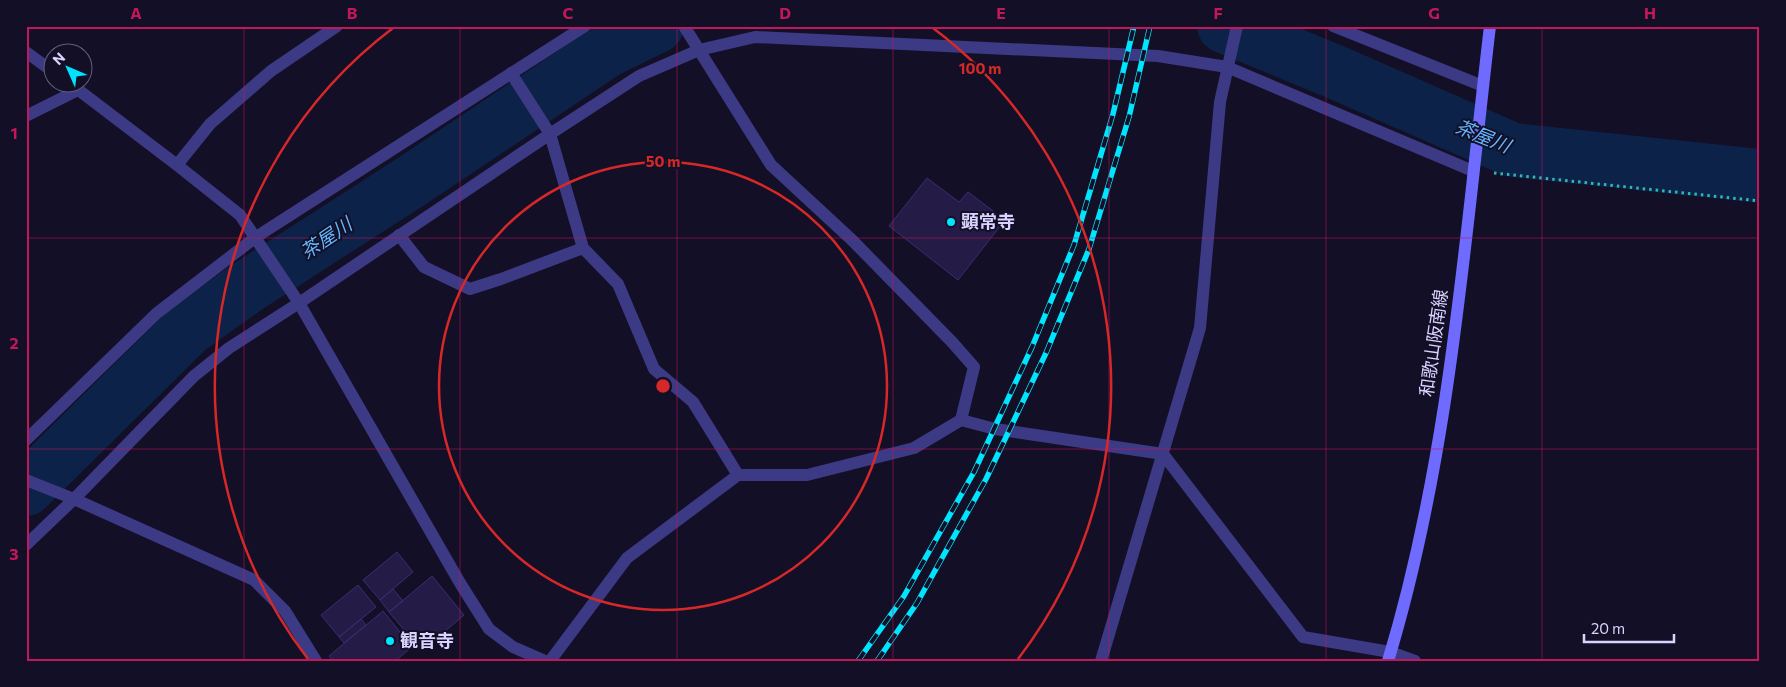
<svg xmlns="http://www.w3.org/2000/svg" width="1786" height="687" viewBox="0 0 1786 687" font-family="Commissioner,'Noto Sans JP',sans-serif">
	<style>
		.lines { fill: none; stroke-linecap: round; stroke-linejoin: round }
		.river { stroke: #0c2248; stroke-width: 54 }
		.building { fill: #241b47; stroke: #3b2d73 }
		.path { stroke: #2fb8b0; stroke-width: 3; stroke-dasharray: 2.5 4; stroke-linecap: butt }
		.service { stroke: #3d3a85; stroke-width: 12 }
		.minor { stroke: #3d3a85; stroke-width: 12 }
		.secondary { stroke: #6f6bff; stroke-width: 12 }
		.rail-casing { stroke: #00e5ff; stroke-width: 5.5 }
		.rail { stroke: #130f26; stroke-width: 4; stroke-dasharray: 11; stroke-linecap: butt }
		.grid { fill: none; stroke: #c2185b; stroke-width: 1; stroke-opacity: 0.55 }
		.ring { fill: none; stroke: #d62828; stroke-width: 2.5 }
		.poi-dot { fill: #00e5ff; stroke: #130f26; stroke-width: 2 }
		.labels { text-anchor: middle; stroke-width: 4; stroke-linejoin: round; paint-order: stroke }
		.poi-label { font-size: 18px; font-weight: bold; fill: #d9d4ff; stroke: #130f26; text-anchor: start }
		.street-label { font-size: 18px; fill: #d9d4ff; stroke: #130f26 }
		.water-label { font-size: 19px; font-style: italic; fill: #62b6ff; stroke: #130f26 }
		.centre { fill: #d62828; stroke: #130f26; stroke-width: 2.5 }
		.ring-label { font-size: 15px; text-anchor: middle; font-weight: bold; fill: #d62828; stroke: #130f26; stroke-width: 4; stroke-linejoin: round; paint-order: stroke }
		.neatline { fill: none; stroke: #c2185b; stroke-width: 2 }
		.grid-label { font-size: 16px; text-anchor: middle; font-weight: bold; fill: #c2185b }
	</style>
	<rect width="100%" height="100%" fill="#130f26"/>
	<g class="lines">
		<!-- river -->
		<path class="river" d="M1224,26L1340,74L1513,150L1760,176
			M26,489L188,329L247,287L412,181L606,51L657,26"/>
	</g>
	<!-- building -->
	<path class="building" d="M927,178L959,202L968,192L1005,220L958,280L889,226Z
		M397,552L413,572L380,600L363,580Z
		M432,576L464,615L422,651L389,612Z
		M358,585L376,607L339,637L321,615Z
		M393,589L403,601L389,612L380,600Z
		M383,611L412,647L395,661H333L329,656Z
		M361,619L366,625L344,643L339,637Z"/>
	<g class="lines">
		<!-- path -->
		<path class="path" d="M1494,173L1760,201"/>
		<!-- service -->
		<path class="service" d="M550,134L583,248L618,284L654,369L693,402L738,475
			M399,235L424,267L470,289L501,279L583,248
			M550,661L627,558L738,475H807L914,448L961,420L974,367L952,342L852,240L771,165L699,50"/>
		<!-- minor -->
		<path class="minor" d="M684,26L699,50
			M1333,26L1483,86
			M26,52L52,71
			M511,73L550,134
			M68,82L177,165L240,215L299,303L460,583L489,629L513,647L545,661
			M26,116L78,90
			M177,165L210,124L271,71L337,26
			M961,420L995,429L1163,454L1303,637L1390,652L1415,661
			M26,440L157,313L256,237L585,26
			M26,480L74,499L254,580L285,611L316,661
			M26,545L74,499L194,376L229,348L299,303L550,134L639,76L699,50L755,37L1158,56L1227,67L1473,171
			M1101,661L1200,328L1220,102L1237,26"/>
		<!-- secondary -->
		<path class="secondary" d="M1388,661C1450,457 1465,237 1490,26"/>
		<!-- rail casing -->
		<g class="rail-casing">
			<path id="rail" d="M858,661L904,596L974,472L1032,347L1074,245L1113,114L1134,26
				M877,661L917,603L986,479L1046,353L1089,249L1129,117L1150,26"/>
		</g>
		<!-- rail -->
		<use href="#rail" class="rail"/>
	</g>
	<!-- grid -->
	<path class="grid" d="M244,26V661M460,26V661M677,26V661M893,26V661M1109,26V661M1326,26V661M1542,26V661M26,238H1760M26,449H1760"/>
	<!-- distance rings -->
	<g class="ring">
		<circle cx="663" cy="386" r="224"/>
		<path d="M308 659A448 448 0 0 1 393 28M933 28A448 448 0 0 1 1018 659"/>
	</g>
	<!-- markers -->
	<g class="poi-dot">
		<circle cx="951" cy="222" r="5"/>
		<circle cx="390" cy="641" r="5"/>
	</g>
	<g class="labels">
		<!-- poi labels -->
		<g class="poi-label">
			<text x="961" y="228">顕常寺</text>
			<text x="400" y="647">観音寺</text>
		</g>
		<!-- street labels -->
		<g class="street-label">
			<text transform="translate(1434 343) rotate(-82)" y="6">和歌山阪南線</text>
		</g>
		<!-- water labels -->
		<g class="water-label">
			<text transform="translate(1483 136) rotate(22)" y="7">茶屋川</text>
			<text transform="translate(326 238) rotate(-34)" y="7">茶屋川</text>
		</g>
	</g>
	<circle cx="663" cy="386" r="8" class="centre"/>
	<g class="ring-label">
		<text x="980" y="74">100 m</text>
		<text x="663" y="167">50 m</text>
	</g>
	<!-- border -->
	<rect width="1786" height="687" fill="none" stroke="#130f26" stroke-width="55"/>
	<!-- north arrow -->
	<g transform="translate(68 68) rotate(315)"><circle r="24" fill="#130f26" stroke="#625e7d"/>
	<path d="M0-4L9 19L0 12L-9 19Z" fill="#00e5ff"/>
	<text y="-8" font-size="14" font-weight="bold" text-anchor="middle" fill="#d9d4ff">N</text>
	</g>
	<!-- scale -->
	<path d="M1584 634v8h90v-8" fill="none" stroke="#d9d4ff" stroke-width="2.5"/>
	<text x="1591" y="634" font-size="15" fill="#d9d4ff" stroke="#130f26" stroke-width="4" paint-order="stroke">20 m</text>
	<rect x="28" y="28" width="1730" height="632" class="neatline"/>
	<g class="grid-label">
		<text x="136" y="19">A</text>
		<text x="352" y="19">B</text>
		<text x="568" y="19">C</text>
		<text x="785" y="19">D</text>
		<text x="1001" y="19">E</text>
		<text x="1218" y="19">F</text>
		<text x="1434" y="19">G</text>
		<text x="1650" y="19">H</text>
		<text x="14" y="139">1</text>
		<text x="14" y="349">2</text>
		<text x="14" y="560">3</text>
	</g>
</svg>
